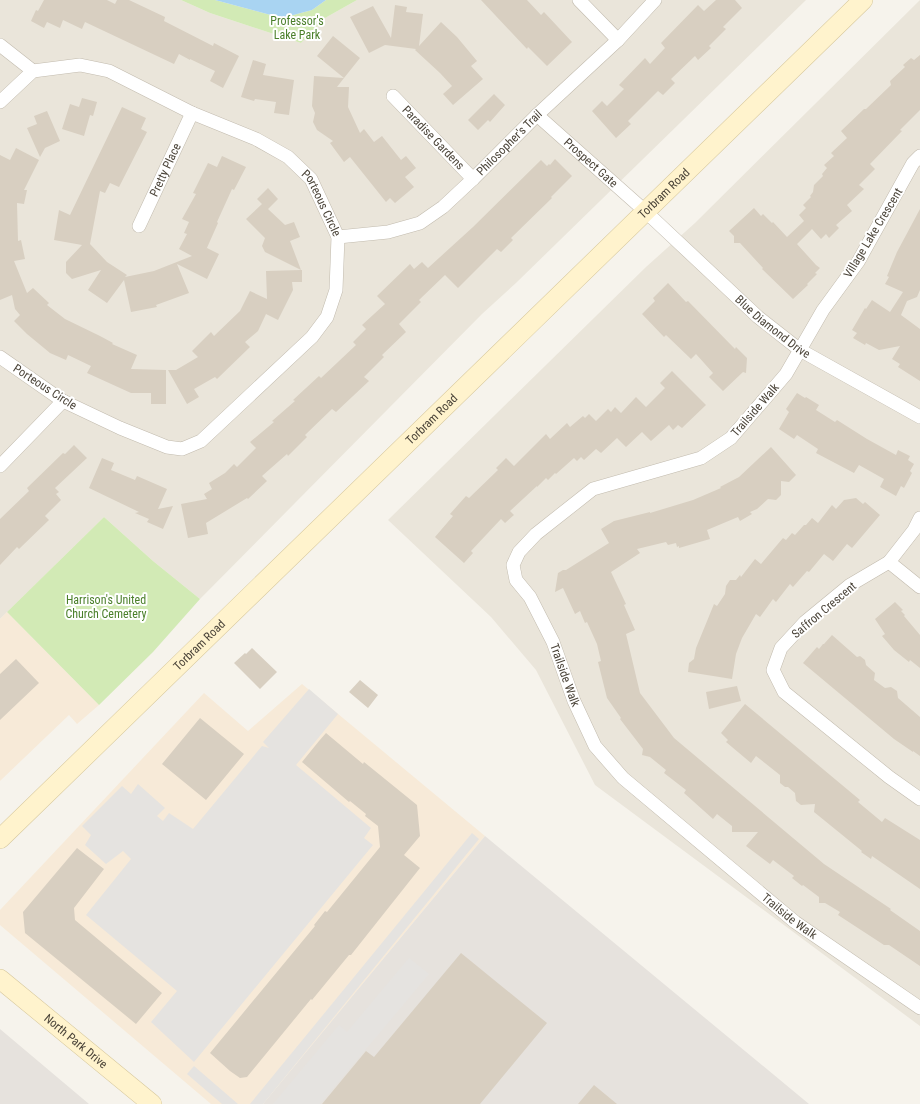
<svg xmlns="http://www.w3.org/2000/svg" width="920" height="1104" viewBox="0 0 920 1104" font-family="'Roboto Condensed',sans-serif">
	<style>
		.residential { fill: #eae5da }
		.commercial { fill: #f7ead8 }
		.industrial { fill: #e6e2dd }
		.green { fill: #d2eab5 }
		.parking { fill: #e5e3e0 }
		.water { fill: #a9d4f2 }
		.building { fill: #d8cfc1 }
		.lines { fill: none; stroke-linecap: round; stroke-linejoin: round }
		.street-casing { stroke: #c2bbae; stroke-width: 14 }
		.secondary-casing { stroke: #d6c79b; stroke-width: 20 }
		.street { stroke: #fff; stroke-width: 13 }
		.secondary { stroke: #fff3cd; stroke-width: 19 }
		.labels { text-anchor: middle; stroke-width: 4; stroke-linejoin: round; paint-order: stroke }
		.park-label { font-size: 12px; fill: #4a7f2a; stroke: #fff }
		.street-label { font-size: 12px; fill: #4b4439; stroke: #fff }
	</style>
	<rect width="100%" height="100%" fill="#f6f3ec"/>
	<!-- residential -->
	<path class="residential" d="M0,0H181L210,13L301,43L325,18L357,0H806L517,282L482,314L200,599L153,561L104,517L0,619Z
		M920,0V1026L595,785L536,670L491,617L388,520L646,267L695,223Z"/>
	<!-- commercial -->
	<path class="commercial" d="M7,612L99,705L77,724L69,715L0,781V619Z
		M302,684L485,836L263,1104H211L0,925V910L204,693L248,731Z"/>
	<!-- industrial -->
	<path class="industrial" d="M485,836L809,1104H263Z
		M0,1029L89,1104H0Z"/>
	<!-- green -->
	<path class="green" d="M181,0H215L282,18L312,10L326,0H357L325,18L301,43L210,13Z
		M104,517L153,561L200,599L153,652L99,705L7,612Z"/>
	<!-- parking -->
	<path class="parking" d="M309,689L338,714L296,765L371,828L364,838L373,845L194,1062L151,1022L177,991L86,915L131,859L123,851L106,864L85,845L91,835L82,826L122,786L131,794L138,784L165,808L157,816L163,821L169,813L193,829L262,746L269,748L263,742Z
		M472,833L479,839L263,1104H250Z
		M409,958L429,974L320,1104H273L339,1025L347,1032Z
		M194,1066L238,1104H222L187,1074Z"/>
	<!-- water -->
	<path class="water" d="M215,0H326L312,10L282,18Z"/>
	<!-- building -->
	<path class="building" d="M44,0H107L115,4L117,0H129L165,17L164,21L213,46L214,43L239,56L223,88L210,81L215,71L190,59V60L179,54L174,64L85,22L82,29L63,20L60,28L47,22L44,28L31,21L36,10L38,11Z
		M481,0H527L541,15L544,12L572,42L547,66L528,47L527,49Z
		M716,0H735L742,8L723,27L726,29L709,46L711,48L698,60L695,56L671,79L675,83L663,95L658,91L628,121L631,124L616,138L592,111L602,101L607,106L624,89L619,85L645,58L650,64L665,48L661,43L698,5L704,11Z
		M395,5L407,7L406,12L423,14L419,46L441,22L457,37L477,61L471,66L483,79L453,105L443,94L452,86L440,73L415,50L416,49L385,45L369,53L350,17L373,6L391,38Z
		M333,36L360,58L344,78L317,56Z
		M920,55V110L900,130L902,131L870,164L875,169L859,185L864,189L847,205L852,211L836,225L839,228L829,238L826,234L821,239L812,229L797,244L816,265L820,268L815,273L817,274L807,284L808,285L793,299L762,269L763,268L740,243H734V236L729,231L754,208L761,216L763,214L772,223L773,222L787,237L804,221L799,215L806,208L803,205L811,197L810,196L813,192L814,185L823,176L822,174L827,168L824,165L834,156L831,153L847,138L841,131L864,109H866L891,85L890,81L905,67L903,65L911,58L914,60Z
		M253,60L266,64L263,75L294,80L289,115L274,113L276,102L255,99L254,101L241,97Z
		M314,76L344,78L337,87H349L348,107L360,133L364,129L374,142L382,136L401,160L406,156L416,168L405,177L414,187L395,203L390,198L386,202L350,157L344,162L330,143L333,141L317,130L313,122L315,113L312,106Z
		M494,94L505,105L490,122L488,120L478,130L468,120Z
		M82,98L97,102L93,116L90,115L84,136L62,129L70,104L79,107Z
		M122,107L146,118L141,129L147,132L119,187L110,183L105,193L100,191L90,244L107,262L127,275L125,277L154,271L192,256L179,249L187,234L184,233L189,222L182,219L196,194L193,193L208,163L217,167L222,156L246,167L234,190L232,189L217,222L218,223L206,250L207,248L219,254L207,279L177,264L189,293L156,305L157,307L131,312L124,280L107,303L88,290L101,270L72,279L66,273V262L82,245L54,240L59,210L70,215Z
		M47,111L60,141L45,148L40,157L27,128L37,124L34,116Z
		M16,148L39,160L24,190H27L24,204L17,203L18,241L21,240L25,259L14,261L27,293L33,288L49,303L47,305L65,319L100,336L113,343L112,344L137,355L131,369L166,370V404H151V393H131L87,373L91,366L68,355L66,360L50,353L27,334L14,321L20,315L15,309L12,295L0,300V155L10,160Z
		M555,159L572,176L551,197L552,198L511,238L513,240L501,252L497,249L458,288L445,275L419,300L421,302L399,324L406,332L382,355L384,357L364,377L369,381L336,412L332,409L305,435L307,437L288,456L287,454L262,476L267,481L248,499L247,498L206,523L208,534L188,538L181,504L207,499L204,494L212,489L209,483L225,473L234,464L237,467L256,448L250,442L274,422L272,421L295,401L293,400L319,376L321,378L356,345L353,342L366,329L362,325L385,304L377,296L410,264L414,269L422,262L428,268L473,227L541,160L547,166L549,164L550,165Z
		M268,188L278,199L268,209L285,225L294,222L300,237L290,241L301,270H302V282H292L293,290L278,320L266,314L258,331L245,342L250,347L217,379L215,377L194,389L199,397L187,404L168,370H176L198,357L192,351L211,332L214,336L240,311L250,291L267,299L266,271L301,270L265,252L262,246L265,238L246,219L262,204L257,199Z
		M920,209V290L917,297L907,301L901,315L920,329V381L898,367L900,364L892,359L900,346L879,350L866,343L865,345L853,338L857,333L852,330L865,308L866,309L872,300L890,312L903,292L885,284L889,277L887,276L897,252Z
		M668,283L686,302L688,301L735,349L736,347L747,358L746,373L743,372L723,391L709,377L713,373L696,354L691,359L666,335L664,337L642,314L655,301L653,298Z
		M672,371L706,405L682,428L678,425L673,430L669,425L651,441L642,432L626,447L617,438L601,453L596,449L584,460L581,457L577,461L574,458L556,474L555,473L548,480L546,478L537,487V486L510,511L514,515L505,523L501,519L471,551L473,553L464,563L435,537L453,516L450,514L466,496L469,498L498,470L496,468L506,458L514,466L546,434L550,439L567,423L570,427L583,416L585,418L589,414L596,421L608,409L611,412L615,407L621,413L636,397L646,407L665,388L660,383Z
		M797,393L805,398L806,397L819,405L816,410L835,422L837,420L867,439L896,455L898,450L910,456L908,460L914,464L910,471L912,473L904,488L901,486L896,496L880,487L884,479L859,465L854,473L816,453L818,449L797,435L794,439L779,429L789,412L786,409Z
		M74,445L87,458L55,488L59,492L56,494L61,500L45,516L49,520L19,549L17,547L0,565V519L29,491L27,488L63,453L65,454Z
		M771,447L796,475L789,482L781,481V495L776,500L768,499L757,509L750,512L752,514L740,521L738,517L707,530L710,539L679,548V546L677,547L676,543L668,545L666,542L637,549L640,553L611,572L626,604L624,605L635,630L626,634L640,693L674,738L824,864L891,909L890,910L920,931V966L889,945H884L838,915L840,912L825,903H819V897L803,885L802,886L792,878L794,876L773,860L770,864L746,846L758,832H732V826L717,814L713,819L684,793L686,790L664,773L666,770L650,757L642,755L643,749L620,719L621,718L607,698L598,662L601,661L597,644L587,622L585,623L580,611L575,614L563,588L555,592L558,573L563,570H566L609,543L601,529L614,521L650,512V513L693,500L721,488L720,487L739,477Z
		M102,458L114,463L111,470L135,480L137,476L167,489L158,509L173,506L163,529L147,522L149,519L135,513L139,512L89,488Z
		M856,498L863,504L865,502L880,515L852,548L847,544L833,561L824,554L809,572L807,571L793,587L790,584L776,602L773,599L760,617L756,614L742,638L736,654L732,679L688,672L689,663L694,659L696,648L714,604L717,606L725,594L726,586L730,580H736L740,575L741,577L755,559L761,564L783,538L786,540L792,533L795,535L804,525H806L812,518L818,523L832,505L836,509L844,500Z
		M895,602L903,610L901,611L905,615L904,616L920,635V668L910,660L909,662L894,650L882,636L885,634L875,619Z
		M832,635L857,657L860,656L865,660L866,665L875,673L874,680L885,688L891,687L897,691L898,698L920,717V756L913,751V752L894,739L803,663L817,647L819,649L823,644H824Z
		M252,648L277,672L260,689L234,663L245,653L246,654Z
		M16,659L39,683L0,720V674Z
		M360,680L378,695L368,708L349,692Z
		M737,686L741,701L709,709L706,692Z
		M745,704L860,800L858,802L882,822L885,818L920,840V889L872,856L871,859L861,852L862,851L814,812L815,804L801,805L796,801L795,793L788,787H785L780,783V775L756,756L751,763L726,742L728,740L721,733Z
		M200,718L244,754L206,800L162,764Z
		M326,733L363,764L364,762L417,805L420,836L404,855L420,868L351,955H349L312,1000L311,999L247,1077L240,1078L230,1071L210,1053L315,926L314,925L325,911L327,912L380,847L378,826L365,816L366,814L350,801L349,802L302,762L319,741Z
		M77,848L104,869L74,908L75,920L162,993L136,1024L25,933L23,912Z
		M461,953L547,1023L480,1104H322L366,1051L374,1057Z
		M594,1085L617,1104H578Z"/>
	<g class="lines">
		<!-- street casing -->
		<g class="street-casing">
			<g id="street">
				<path d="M579,0L618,40"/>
				<path d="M0,45L33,71"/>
				<path id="s1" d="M393,96L473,179"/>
				<path id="s2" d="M0,102L33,71L80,65L109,71L192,113L256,139L288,157L311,179L338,237L336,290L327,317L312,337L201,441L182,449L167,447L120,428L63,401L0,357"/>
				<path id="s3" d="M537,115L645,211L758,317L800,350L920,417"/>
				<path id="s4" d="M920,156L913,163L858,262L823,310L786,374L731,438L701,458L593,489L536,534L519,552L513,565L516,580L530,597L553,642L574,701L595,746L623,778L795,922L920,1008"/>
				<path id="s5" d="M139,226L192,113"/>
				<path id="s6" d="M338,237L388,232L420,223L443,207L473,179L537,115L618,40L655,0"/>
				<path d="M0,466L63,401"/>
				<path d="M920,518L914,530L889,562L850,585L805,622L781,648L773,670L784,692L889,777L920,799"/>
				<path d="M889,562L920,587"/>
			</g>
		</g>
		<!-- secondary casing -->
		<g class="secondary-casing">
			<g id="secondary">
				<path id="s7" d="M0,839L863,0"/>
				<path id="s8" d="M0,979L152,1104"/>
			</g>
		</g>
		<!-- street -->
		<use href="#street" class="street"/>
		<!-- secondary -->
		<use href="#secondary" class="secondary"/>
	</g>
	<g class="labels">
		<!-- park labels -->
		<g class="park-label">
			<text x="297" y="25">Professor's<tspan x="297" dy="14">Lake Park</tspan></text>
			<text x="106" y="604">Harrison's United<tspan x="106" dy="14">Church Cemetery</tspan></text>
		</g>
		<!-- street labels -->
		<g class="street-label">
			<text dy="4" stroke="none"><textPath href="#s1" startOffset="58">Paradise Gardens</textPath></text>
			<text dy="4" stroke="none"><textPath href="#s6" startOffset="204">Philosopher's Trail</textPath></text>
			<text dy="4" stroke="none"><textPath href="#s3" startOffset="72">Prospect Gate</textPath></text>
			<text dy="4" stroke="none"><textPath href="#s5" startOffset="62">Pretty Place</textPath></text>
			<text dy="4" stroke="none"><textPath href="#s7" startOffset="926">Torbram Road</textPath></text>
			<text dy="4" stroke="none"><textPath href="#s2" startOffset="379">Porteous Circle</textPath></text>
			<text transform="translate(873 233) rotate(-59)" y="4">Village Lake Crescent</text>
			<text dy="4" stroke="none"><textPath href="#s3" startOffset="317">Blue Diamond Drive</textPath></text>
			<text transform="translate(45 387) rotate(33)" y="4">Porteous Circle</text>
			<text transform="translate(755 410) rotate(-49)" y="4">Trailside Walk</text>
			<text dy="4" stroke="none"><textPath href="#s7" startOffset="602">Torbram Road</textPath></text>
			<text transform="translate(824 610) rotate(-40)" y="4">Saffron Crescent</text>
			<text dy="4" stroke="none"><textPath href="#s7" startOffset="278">Torbram Road</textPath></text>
			<text dy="4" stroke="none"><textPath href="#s4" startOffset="724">Trailside Walk</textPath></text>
			<text dy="4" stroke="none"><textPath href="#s4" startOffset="1060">Trailside Walk</textPath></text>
			<text dy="4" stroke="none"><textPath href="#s8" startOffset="98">North Park Drive</textPath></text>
		</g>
	</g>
</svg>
